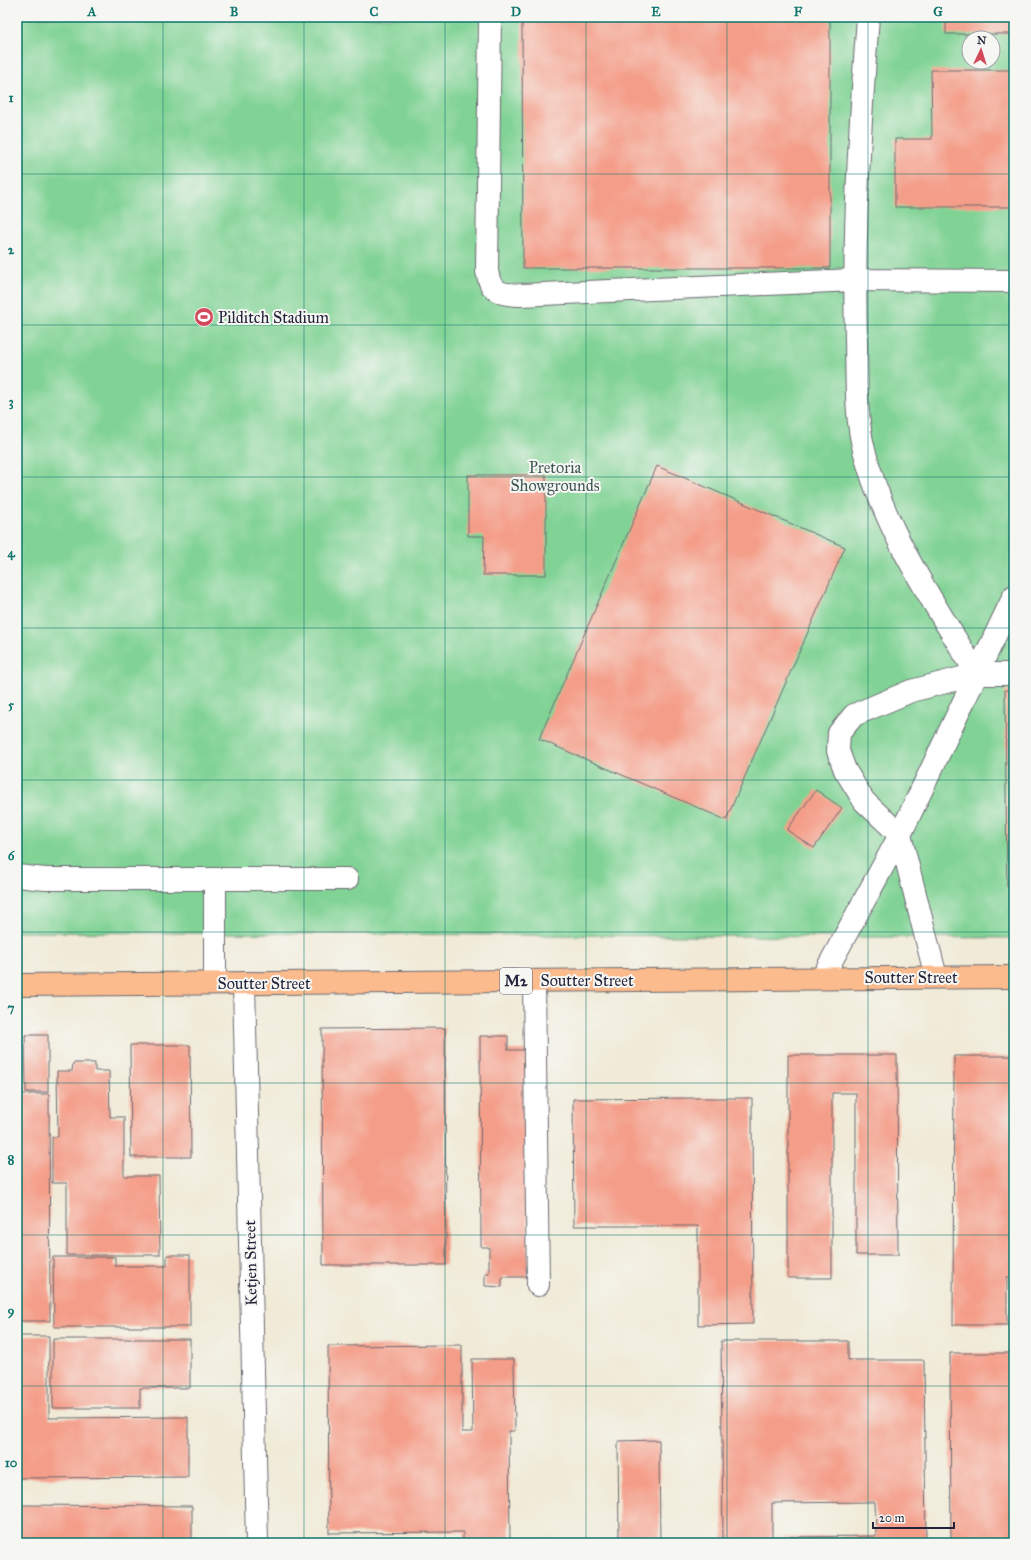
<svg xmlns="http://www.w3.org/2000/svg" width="1031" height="1560" viewBox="0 0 1031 1560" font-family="'IM FELL Great Primer',serif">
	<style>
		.green { fill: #81d395; stroke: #527a68; fill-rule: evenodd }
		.building { fill: #f49d88; fill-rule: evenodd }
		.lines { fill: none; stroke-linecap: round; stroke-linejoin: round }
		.minor-casing { stroke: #6a6871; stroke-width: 24 }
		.major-casing { stroke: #6a6871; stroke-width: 24 }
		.minor { stroke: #fff; stroke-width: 22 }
		.major { stroke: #fbbb8d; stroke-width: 22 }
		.grid { fill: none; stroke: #0f766e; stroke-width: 1; stroke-opacity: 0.55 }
		.labels { text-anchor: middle; stroke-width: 4; stroke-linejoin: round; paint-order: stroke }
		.shield { fill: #f6f6f2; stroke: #626272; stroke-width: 1 }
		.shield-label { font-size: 15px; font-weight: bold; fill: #22223b }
		.poi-label { font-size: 16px; fill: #22223b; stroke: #f6f6f2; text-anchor: start }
		.park-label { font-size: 16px; fill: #3e5756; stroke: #f6f6f2 }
		.street-label { font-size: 16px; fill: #22223b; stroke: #f6f6f2 }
		.neatline { fill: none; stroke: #0f766e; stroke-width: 1.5 }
		.grid-label { font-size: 13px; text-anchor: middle; font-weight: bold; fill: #0f766e }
	</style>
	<rect width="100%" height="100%" fill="#f6f6f2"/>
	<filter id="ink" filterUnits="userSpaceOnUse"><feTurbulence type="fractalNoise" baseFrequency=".025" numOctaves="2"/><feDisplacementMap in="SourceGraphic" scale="8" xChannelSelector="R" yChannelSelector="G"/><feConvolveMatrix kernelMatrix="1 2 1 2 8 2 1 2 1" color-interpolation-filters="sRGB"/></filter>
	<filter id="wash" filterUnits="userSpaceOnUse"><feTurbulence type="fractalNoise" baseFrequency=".012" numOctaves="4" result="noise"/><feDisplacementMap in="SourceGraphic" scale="16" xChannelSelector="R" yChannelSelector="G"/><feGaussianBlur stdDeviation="0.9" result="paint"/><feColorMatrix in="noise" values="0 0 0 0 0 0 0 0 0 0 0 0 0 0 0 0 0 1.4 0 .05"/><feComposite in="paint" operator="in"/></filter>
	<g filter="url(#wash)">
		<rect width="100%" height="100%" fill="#f0ead6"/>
		<!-- green -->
		<path class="green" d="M17,17H1014V938L17,932ZM969,38H993V62H969Z"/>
		<g id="blocks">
			<!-- building -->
			<path class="building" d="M522,17H830V268H523Z
				M946,17H1014V34H946Z
				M931,70H1014V207H895V139H932Z
				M657,466L845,547L726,820L539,739Z
				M468,475H546V575H483L484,536H468Z
				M1005,690H1014V887H1007Z
				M816,790L842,808L814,848L787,830Z
				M445,1028L446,1265H323L322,1029Z
				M25,1035H48V1092H26Z
				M480,1036H508V1050H527L528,1277H502V1287L485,1286V1273H489V1247H481Z
				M130,1045H190L191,1157H131Z
				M788,1055H897L898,1255H856V1093H832V1278H788Z
				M954,1056H1014V1277H1007V1325H953Z
				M73,1063H95V1071H109L110,1117H124V1176H159L160,1255H67V1183H52V1137H58L57,1071H72Z
				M17,1094H49L50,1321H17Z
				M697,1098H752L753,1324L698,1325V1226H574L573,1099Z
				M167,1255H190V1327H54L53,1257H115V1266H167Z
				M17,1336H49V1418L188,1417V1477L17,1478Z
				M53,1339H190V1388H140V1408H53Z
				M721,1341H848V1360H924L926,1543H723ZM875,1502L876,1536L772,1537V1503Z
				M462,1345V1432H473L472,1359H514L515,1431H509L510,1543H463V1532L329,1533L328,1346Z
				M950,1353H1014V1543H951Z
				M659,1440L660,1543H619L618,1441Z
				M17,1505L192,1506V1543H17Z"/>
		</g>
	</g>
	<g filter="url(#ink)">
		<use href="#blocks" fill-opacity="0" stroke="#6a6871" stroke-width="1"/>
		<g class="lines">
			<!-- minor casing -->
			<g class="minor-casing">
				<path id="minor" d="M490,17L487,271C488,275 489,282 492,286C501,299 529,294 543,294L854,280L1014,281
					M868,17C860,125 853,232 856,341C857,377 855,415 864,450C885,532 934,603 977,674
					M17,876L45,879H347
					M936,977L900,835L1014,596
					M822,978L900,835L864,801L845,770L838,751L839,733L854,715L911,691L977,674H1014
					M534,981L538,1285
					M215,983V879
					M244,983L257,1543"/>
			</g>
			<!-- major casing -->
			<g class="major-casing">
				<path id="major" d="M17,985L1014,977"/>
			</g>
			<!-- minor -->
			<use href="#minor" class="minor"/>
			<!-- major -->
			<use href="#major" class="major"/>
		</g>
	</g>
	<!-- grid -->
	<path class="grid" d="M163,17V1543M304,17V1543M445,17V1543M586,17V1543M727,17V1543M868,17V1543M17,174H1014M17,325H1014M17,477H1014M17,628H1014M17,780H1014M17,932H1014M17,1083H1014M17,1235H1014M17,1386H1014"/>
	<!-- icons -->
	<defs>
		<g id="stadium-disc" transform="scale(1)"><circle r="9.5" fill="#d1495b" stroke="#f6f6f2"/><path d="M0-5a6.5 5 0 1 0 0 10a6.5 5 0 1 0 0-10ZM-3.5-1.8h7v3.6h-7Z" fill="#fff"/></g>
	</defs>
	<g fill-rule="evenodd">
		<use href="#stadium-disc" x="204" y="317"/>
	</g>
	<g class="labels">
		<!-- shield labels -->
		<rect class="shield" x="500" y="968" width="32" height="26" rx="3"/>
		<g class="shield-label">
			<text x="516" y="986">M2</text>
		</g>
		<!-- poi labels -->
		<g class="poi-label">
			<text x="218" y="323">Pilditch Stadium</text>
		</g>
		<!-- park labels -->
		<g class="park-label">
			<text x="555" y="473">Pretoria<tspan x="555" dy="18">Showgrounds</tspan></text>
		</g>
		<!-- street labels -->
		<g class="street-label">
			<text x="911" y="983">Soutter Street</text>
			<text x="587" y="986">Soutter Street</text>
			<text x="264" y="989">Soutter Street</text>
			<text transform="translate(250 1263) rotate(-91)" y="6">Ketjen Street</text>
		</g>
	</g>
	<!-- margin -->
	<rect width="1031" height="1560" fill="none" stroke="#f6f6f2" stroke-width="44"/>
	<!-- north arrow -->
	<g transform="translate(981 50) rotate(4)"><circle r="19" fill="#f6f6f2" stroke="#a1a1a9"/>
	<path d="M0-3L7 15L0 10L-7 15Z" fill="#d1495b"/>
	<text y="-6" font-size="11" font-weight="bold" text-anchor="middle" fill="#22223b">N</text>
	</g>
	<!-- scale -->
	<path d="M873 1522v6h81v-6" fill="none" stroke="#22223b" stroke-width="2"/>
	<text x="879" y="1522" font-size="12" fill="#22223b" stroke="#f6f6f2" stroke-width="3" paint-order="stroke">20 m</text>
	<rect x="22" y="22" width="987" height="1516" class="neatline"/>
	<g class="grid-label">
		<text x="92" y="16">A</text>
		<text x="234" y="16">B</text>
		<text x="374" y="16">C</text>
		<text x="516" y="16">D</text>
		<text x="656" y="16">E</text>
		<text x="798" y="16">F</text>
		<text x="938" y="16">G</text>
		<text x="11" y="102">1</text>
		<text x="11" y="254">2</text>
		<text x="11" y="406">3</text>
		<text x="11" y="557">4</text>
		<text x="11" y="709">5</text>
		<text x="11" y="860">6</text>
		<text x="11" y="1012">7</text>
		<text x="11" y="1164">8</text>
		<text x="11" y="1315">9</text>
		<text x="11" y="1467">10</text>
	</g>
</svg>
